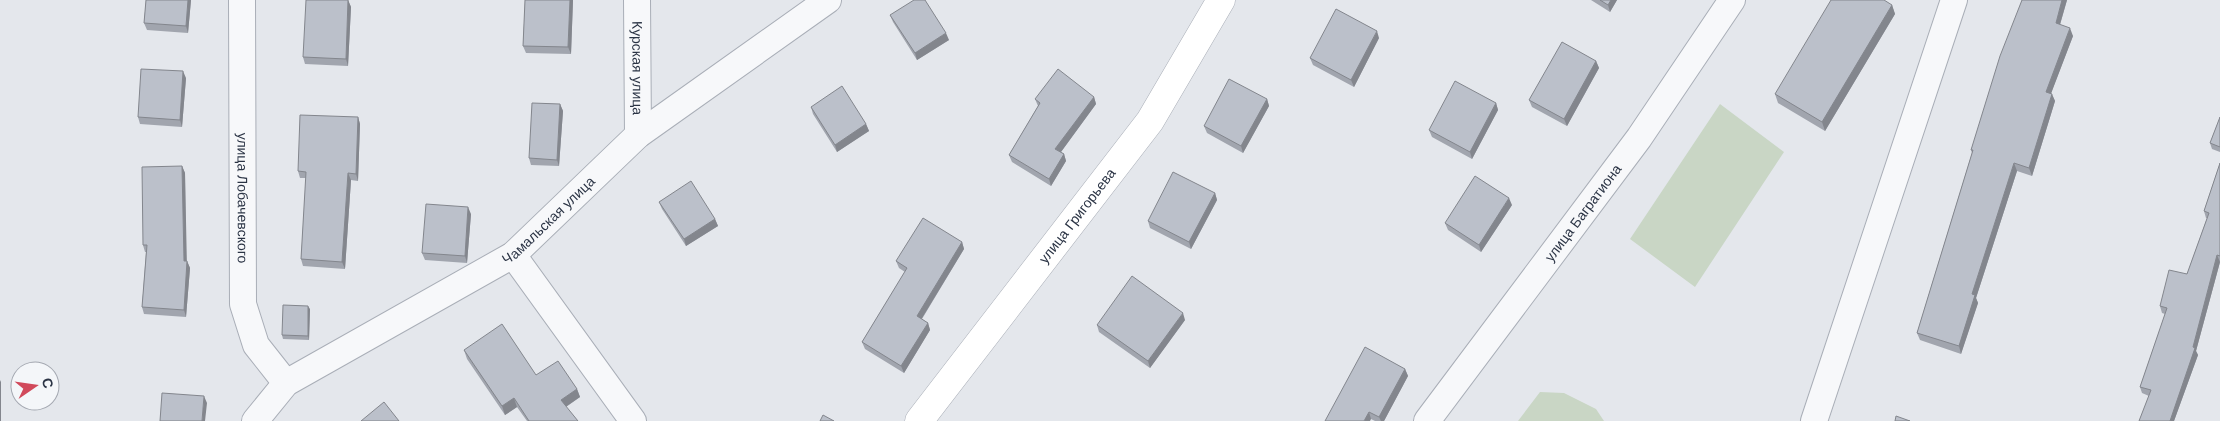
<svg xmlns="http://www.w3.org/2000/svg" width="2220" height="421" viewBox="0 0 2220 421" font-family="Arial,sans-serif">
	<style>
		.garden { fill: #c9d6c5 }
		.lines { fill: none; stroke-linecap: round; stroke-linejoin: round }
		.minor-casing { stroke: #a9aeb7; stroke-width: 28 }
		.secondary-casing { stroke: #a9aeb7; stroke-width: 29 }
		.minor { stroke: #f7f8fa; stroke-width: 26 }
		.secondary { stroke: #fff; stroke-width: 28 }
		.wall { fill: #a1a5ae }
		.shaded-wall { fill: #83868d }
		.building { fill: #bbc0ca; stroke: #83868d }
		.labels { text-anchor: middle; stroke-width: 4; stroke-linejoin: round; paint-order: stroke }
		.street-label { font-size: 14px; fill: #2b3445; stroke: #f4f6f9 }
	</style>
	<rect width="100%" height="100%" fill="#e4e7ec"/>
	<!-- garden -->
	<path class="garden" d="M1720,104L1784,152L1695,287L1630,239Z
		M1540,392L1564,393L1596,409L1604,421H1518Z"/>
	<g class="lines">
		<!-- minor casing -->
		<g class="minor-casing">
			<g id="minor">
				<path id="s1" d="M242,0L243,304L256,345L286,383"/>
				<path id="s2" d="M637,0L638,135"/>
				<path d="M513,255L633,421"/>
				<path id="s3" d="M255,421L286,383L513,255L638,135L828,0"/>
				<path id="s4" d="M1427,421L1639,138L1732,0"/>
				<path d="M1814,421L1954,0"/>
			</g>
		</g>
		<!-- secondary casing -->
		<g class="secondary-casing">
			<g id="secondary">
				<path id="s5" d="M919,421L1150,121L1221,0"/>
			</g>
		</g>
		<!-- minor -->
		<use href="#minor" class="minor"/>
		<!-- secondary -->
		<use href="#secondary" class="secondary"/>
	</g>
	<!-- wall -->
	<path class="wall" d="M146,0H191L188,33L147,30L144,23Z
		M348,0L351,7L348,66L305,64L303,57Z
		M525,0H573L571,54L526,53L523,46Z
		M1591,0H1617L1610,12Z
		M2022,0H2067L2060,25L2073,36L2051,93L2055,101L2032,176L2017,171L1976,298L1978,303L1961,354L1920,340L1917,333L1972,153L1971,150Z
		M1892,5L1895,14L1825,131L1778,103L1775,94Z
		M890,15L949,40L917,60L893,22Z
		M1379,38L1354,87L1313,65L1310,58Z
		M1596,61L1599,68L1567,126L1532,107L1529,100Z
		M186,78L182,127L140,124L138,117Z
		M1094,97L1096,104L1061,152L1064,154L1066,161L1051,186L1012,162L1009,155L1038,106L1035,99Z
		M1267,99L1269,106L1243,153L1207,133L1204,126Z
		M1496,103L1498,110L1472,159L1432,137L1429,130Z
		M560,104L563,111L559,166L531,165L529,158Z
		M811,107L866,124L869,131L837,152L813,114Z
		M358,117L360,124L358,181L351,180L345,269L303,266L301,259L306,178H300L298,171Z
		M2220,117V152L2212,149L2210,143Z
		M2220,163V262L2196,351L2198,355L2174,421H2139L2149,396L2142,393L2140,387L2165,314L2162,313L2160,306L2187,274L2207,218H2206L2204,211Z
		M182,166L185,173L186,261H187L190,268L186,317L144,314L142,307L146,252H145L143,245Z
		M1215,193L1217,200L1191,249L1150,228L1148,221Z
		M659,202L715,219L718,226L686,246L662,209Z
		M1512,205L1481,252L1448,230L1445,223Z
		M471,214L467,263L425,260L422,253Z
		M962,242L964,249L922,319L928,323L930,330L904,373L865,349L862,342L905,272L899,268L896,261Z
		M310,309L309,340L283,339L282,335Z
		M1185,320L1150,368L1099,332L1097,325Z
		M464,350L536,375L577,389L580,397L566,407L578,421H527L517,407L505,415L467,359Z
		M1405,369L1408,376L1384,421H1375L1371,419L1325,421Z"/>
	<!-- shaded-wall -->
	<path class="shaded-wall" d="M188,0H191L188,33L186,26Z
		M348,0L351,7L348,66L346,59Z
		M570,0H573L571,54L568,47Z
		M1611,0H1617L1610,12L1608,5Z
		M2062,0H2067L2058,31L2056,23Z
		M1892,5L1895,14L1825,131L1822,122Z
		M2070,28L2073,36L2049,99L2046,92Z
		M1377,31L1379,38L1354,87L1351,80Z
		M946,33L949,40L917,60L915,53Z
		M1596,61L1599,68L1567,126L1564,119Z
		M183,71L186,78L182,127L180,120Z
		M2052,94L2055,101L2032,176L2029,168Z
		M1094,97L1096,104L1058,156L1055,149Z
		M1267,99L1269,106L1243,153L1241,146Z
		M1496,103L1498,110L1472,159L1470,152Z
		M560,104L563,111L559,166L557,160Z
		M358,117L360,124L358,181L356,174Z
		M866,124L869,131L837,152L835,145Z
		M1064,154L1066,161L1051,186L1049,179Z
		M2014,163L2017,171L1976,298L1978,303L1961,354L1959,346L1972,294Z
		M182,166L185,173L187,268L184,261Z
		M348,173L351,180L345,269L342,262Z
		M1215,193L1217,200L1191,249L1189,242Z
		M1509,198L1512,205L1481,252L1479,245Z
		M468,207L471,214L467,263L465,256Z
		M715,219L718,226L686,246L684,239Z
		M962,242L964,249L919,323L917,316Z
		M2217,255L2220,262L2196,351L2198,355L2174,421H2170L2193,347Z
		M187,261L190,268L186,317L184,310Z
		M308,306L310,309L309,340L308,336Z
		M1183,313L1185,320L1150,368L1148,361Z
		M928,323L930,330L904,373L901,366Z
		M1405,369L1408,376L1384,421H1381L1379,417Z
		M0,380L1,382V421H0Z
		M577,389L580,397L564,408L561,400Z
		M204,396L207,403L205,421H202Z
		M514,398L517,407L505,415L502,406Z
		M1369,412L1371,419L1370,421H1364Z"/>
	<!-- building -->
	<path class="building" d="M146,0H188L186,26L144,23Z
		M306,0H348L346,59L303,57Z
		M525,0H570L568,47L523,46Z
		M914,0H925L946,33L915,53L890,15Z
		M1600,0H1611L1608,5Z
		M1831,0H1884L1892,5L1822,122L1775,94Z
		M2022,0H2062L2056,23L2070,28L2046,92L2052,94L2029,168L2014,163L1972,294L1975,295L1959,346L1917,333L1973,150H1971L2000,56Z
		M1336,9L1377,31L1351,80L1310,58Z
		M1562,42L1596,61L1564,119L1529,100Z
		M141,69L183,71L180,120L138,117Z
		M1058,69L1094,97L1055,149L1064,154L1049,179L1009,155L1040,103L1035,99Z
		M1229,79L1267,99L1241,146L1204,126Z
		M1455,81L1496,103L1470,152L1429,130Z
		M842,86L866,124L835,145L811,107Z
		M532,103L560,104L557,160L529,158Z
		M300,115L358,117L356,174L348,173L342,262L301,259L306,172L298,171Z
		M2220,117V147L2210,143Z
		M2220,163V256L2217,255L2193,347L2195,348L2170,421H2139L2151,390L2140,387L2167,308L2160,306L2169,270L2187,274L2209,213L2204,211Z
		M182,166L184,261H187L184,310L142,307L147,245H143L142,167Z
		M1173,172L1215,193L1189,242L1148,221Z
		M1475,176L1509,198L1479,245L1445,223Z
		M691,181L715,219L684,239L659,202Z
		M426,204L468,207L465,256L422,253Z
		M923,218L962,242L917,316L928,323L901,366L862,342L907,268L896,261Z
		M1132,276L1183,313L1148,361L1097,325Z
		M283,305L308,306V336L282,335Z
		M502,324L536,375L558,361L577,389L561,400L578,421H529L514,398L502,406L464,350Z
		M1365,347L1405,369L1379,417L1369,412L1364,421H1325Z
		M162,393L204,396L202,421H160Z
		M384,402L399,421H361Z
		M823,415L834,421H820Z
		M1896,416L1910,421H1895Z"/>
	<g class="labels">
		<!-- street labels -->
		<g class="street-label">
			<text dy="5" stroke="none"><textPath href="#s2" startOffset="68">Курская улица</textPath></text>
			<text dy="5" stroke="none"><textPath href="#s1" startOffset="198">улица Лобачевского</textPath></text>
			<text dy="5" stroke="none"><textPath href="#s4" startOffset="260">улица Багратиона</textPath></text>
			<text dy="5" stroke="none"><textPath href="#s5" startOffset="259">улица Григорьева</textPath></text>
			<text dy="5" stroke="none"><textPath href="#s3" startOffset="359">Чамальская улица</textPath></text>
		</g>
	</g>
	<!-- north arrow -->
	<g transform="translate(35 386) rotate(77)"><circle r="24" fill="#f4f6f9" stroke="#a4a8b1"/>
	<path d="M0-4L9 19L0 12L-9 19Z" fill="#d1495b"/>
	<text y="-8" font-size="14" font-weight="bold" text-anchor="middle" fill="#2b3445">С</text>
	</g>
</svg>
